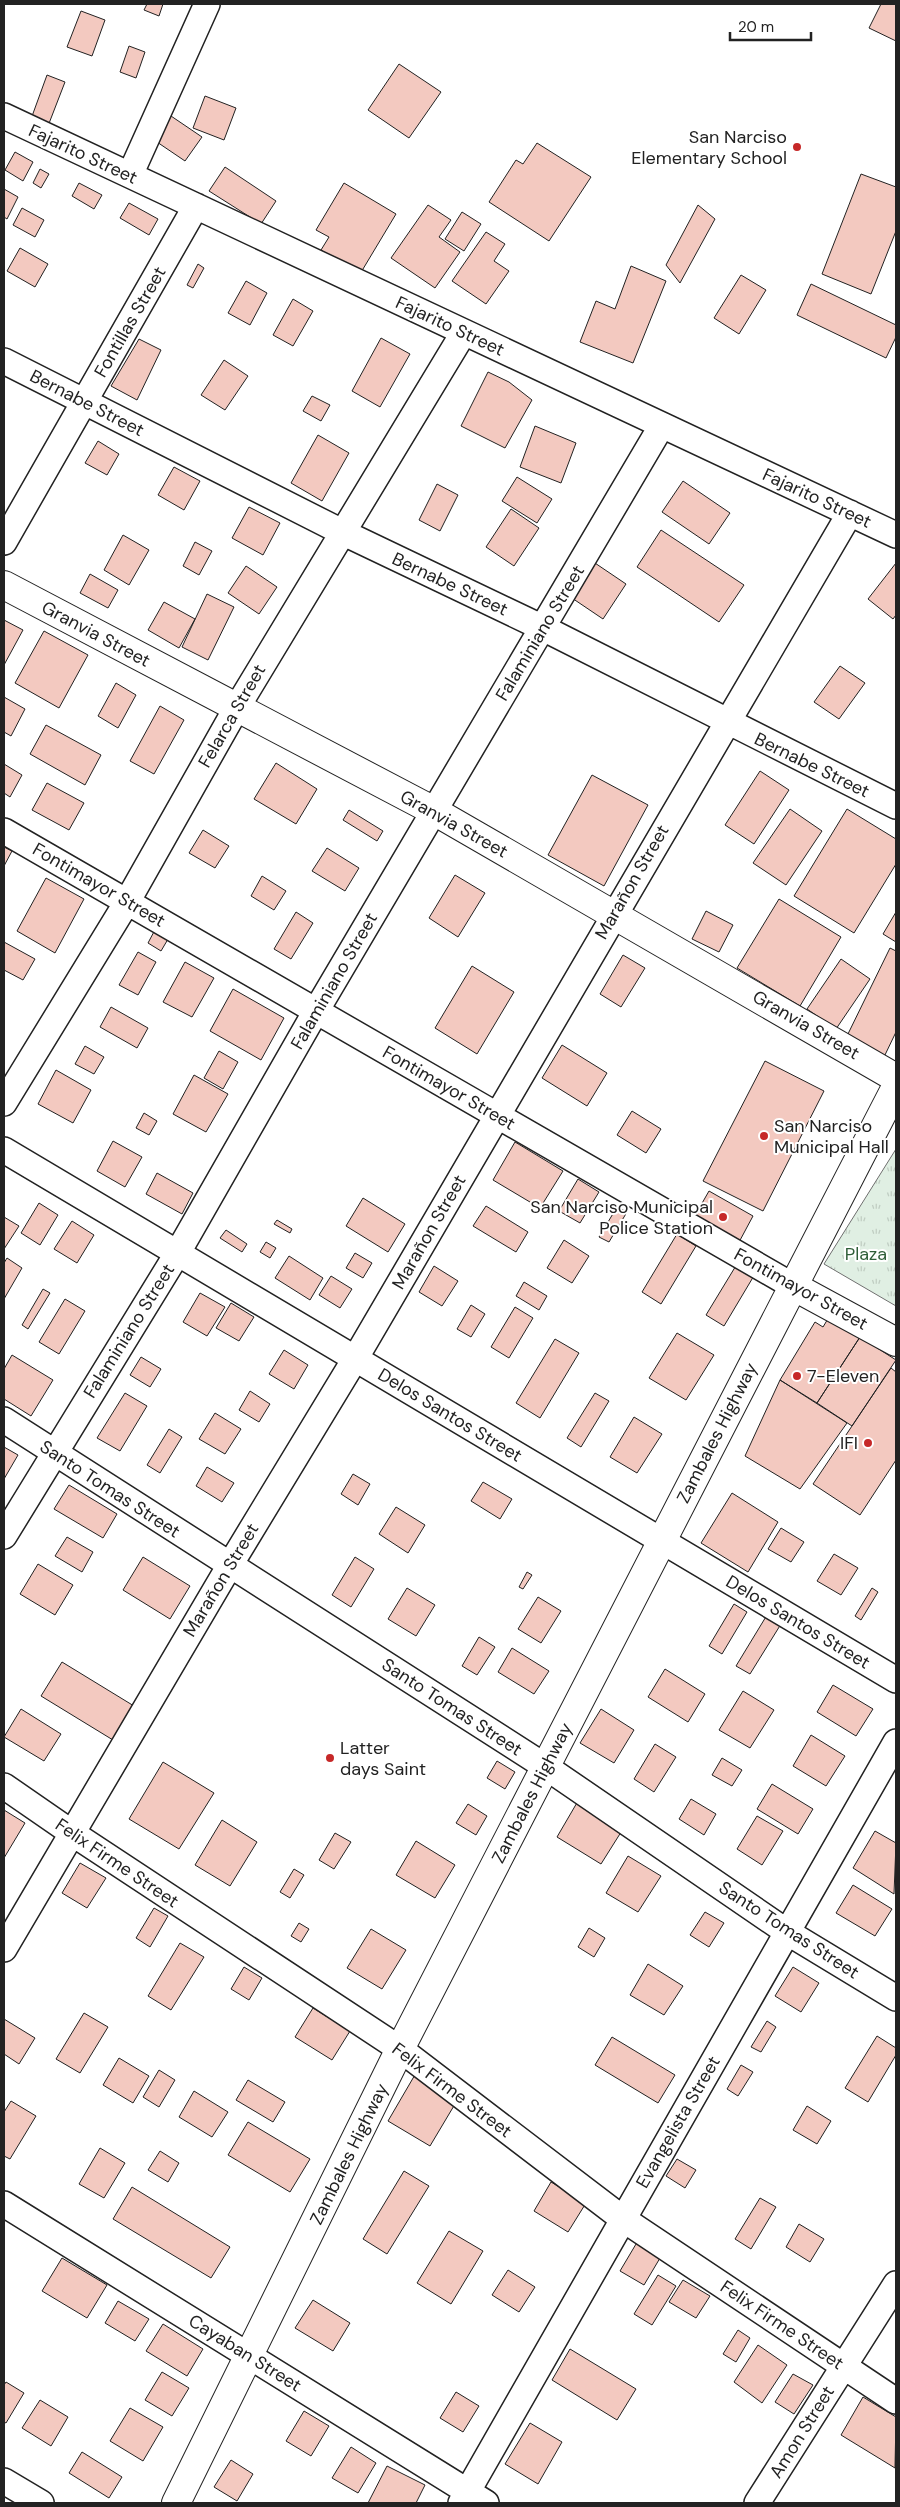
<svg xmlns="http://www.w3.org/2000/svg" width="900" height="2507" viewBox="0 0 900 2507" font-family="'DM Sans',sans-serif">
	<style>
		.park { fill: url(#park-tufts); stroke: #6f6f6f }
		.building { fill: #f3c9c0; stroke: #222 }
		.lines { fill: none; stroke-linecap: round; stroke-linejoin: round }
		.minor-casing { stroke: #222; stroke-width: 28 }
		.tertiary-casing { stroke: #222; stroke-width: 30 }
		.primary-casing { stroke: #222; stroke-width: 30 }
		.minor { stroke: #fff; stroke-width: 25 }
		.tertiary { stroke: #fff; stroke-width: 28 }
		.primary { stroke: #fff; stroke-width: 28 }
		.poi-dot { fill: #c62828; stroke: #fff; stroke-width: 2 }
		.labels { text-anchor: middle; stroke-width: 4; stroke-linejoin: round; paint-order: stroke }
		.poi-label { font-size: 18px; fill: #222; stroke: #fff; text-anchor: end }
		.street-label { font-size: 18px; fill: #222; stroke: #fff }
		.park-label { font-size: 18px; fill: #2f5e38; stroke: #fff }
	</style>
	<defs>
		<pattern id="park-tufts" width="24" height="20" patternUnits="userSpaceOnUse" patternTransform="scale(1.25)"><rect width="24" height="20" fill="#e0efe3"/><path d="M3 7l-1-3M5 7V3M7 7l1-3M15 17l-1-3M17 17v-4M19 17l1-3" fill="none" stroke="#c0cdc2"/></pattern>
	</defs>
	<rect width="100%" height="100%" fill="#fff"/>
	<!-- park -->
	<path class="park" d="M896,1149V1306L824,1264Z"/>
	<!-- building -->
	<path class="building" d="M147,4H163L159,16L144,10Z
		M881,4H896V41L869,28Z
		M81,11L105,20L92,56L67,47Z
		M129,46L145,52L136,78L120,72Z
		M399,64L441,92L409,138L368,110Z
		M47,75L65,82L48,126L31,119Z
		M205,96L236,108L224,140L193,128Z
		M171,116L202,137L185,161L154,140Z
		M537,143L591,177L549,241L489,202L516,160L523,164Z
		M15,152L33,162L23,181L5,170Z
		M225,167L276,201L261,224L209,191Z
		M40,169L49,174L41,188L33,183Z
		M861,174L896,187V231L871,294L822,274Z
		M79,183L102,195L94,209L72,196Z
		M344,183L396,214L360,274L321,250L329,237L316,230Z
		M4,189L18,197L7,219L4,217Z
		M129,203L158,219L149,235L120,218Z
		M428,205L451,220L439,237L460,252L435,288L391,258Z
		M698,205L715,219L680,283L666,265Z
		M22,208L44,220L35,237L13,225Z
		M462,212L481,224L464,251L445,239Z
		M486,232L505,244L494,261L509,271L486,304L452,281Z
		M20,248L48,264L35,287L7,271Z
		M198,264L204,268L193,288L187,285Z
		M631,266L666,281L633,363L580,342L596,301L615,309Z
		M741,275L766,290L739,334L714,318Z
		M246,281L267,293L250,325L228,313Z
		M811,284L896,325V337L886,358L797,315Z
		M293,299L313,311L293,346L273,335Z
		M381,338L410,354L380,407L352,391Z
		M139,339L161,350L137,400L111,386Z
		M224,360L248,376L225,410L201,395Z
		M488,372L509,382L532,400L505,448L461,426Z
		M312,396L330,405L321,421L303,411Z
		M535,426L576,443L561,483L520,467Z
		M318,435L349,453L322,501L291,483Z
		M98,441L119,454L107,475L85,463Z
		M174,467L200,481L184,510L158,495Z
		M517,477L552,499L537,523L502,501Z
		M683,481L730,513L709,544L662,512Z
		M437,484L458,495L440,531L419,520Z
		M249,507L280,523L263,555L232,538Z
		M511,509L539,528L514,566L486,547Z
		M661,530L744,585L719,622L637,567Z
		M123,535L149,550L129,585L104,570Z
		M195,542L212,551L199,575L183,566Z
		M589,559L626,584L603,619L566,594Z
		M896,563V615L893,619L868,599Z
		M246,566L277,587L259,614L228,593Z
		M90,574L118,590L108,608L80,593Z
		M207,594L234,607L208,660L182,647Z
		M164,602L195,619L179,648L148,630Z
		M4,620L23,630L4,665Z
		M44,631L88,655L59,708L15,683Z
		M840,666L865,683L839,719L814,702Z
		M116,683L136,695L118,728L98,716Z
		M4,697L25,709L11,736L4,732Z
		M160,706L184,720L154,774L130,761Z
		M46,725L101,755L85,785L30,754Z
		M276,763L317,789L296,824L254,799Z
		M4,764L22,775L10,797L4,793Z
		M760,771L789,790L754,844L725,825Z
		M592,775L648,805L604,886L548,855Z
		M47,783L84,803L69,830L32,810Z
		M790,809L822,831L786,885L753,863Z
		M847,809L896,839V864L854,933L794,896Z
		M349,810L383,831L377,841L343,820Z
		M203,830L229,846L215,868L189,853Z
		M4,847L12,851L4,866Z
		M327,848L359,868L345,891L312,871Z
		M455,875L485,893L458,937L429,918Z
		M262,876L286,891L274,910L251,896Z
		M46,878L84,899L55,953L17,931Z
		M779,899L841,937L800,1006L737,968Z
		M706,911L733,925L719,952L692,939Z
		M296,912L313,923L291,959L274,949Z
		M896,912V942L883,934Z
		M157,926L171,934L161,951L148,943Z
		M4,942L35,959L23,980L4,970Z
		M890,948L896,951V1032L884,1057L846,1038Z
		M138,952L156,962L138,995L119,985Z
		M623,955L645,968L621,1007L600,994Z
		M841,959L870,979L836,1029L807,1009Z
		M185,962L214,978L192,1017L163,1002Z
		M472,966L514,992L477,1054L435,1028Z
		M233,989L284,1018L261,1060L210,1031Z
		M111,1007L148,1028L137,1048L100,1027Z
		M562,1045L607,1073L587,1106L542,1078Z
		M85,1046L104,1057L94,1074L75,1064Z
		M219,1051L238,1062L223,1089L204,1078Z
		M765,1061L824,1091L763,1211L703,1181Z
		M56,1070L91,1090L73,1123L38,1104Z
		M194,1075L228,1094L206,1132L173,1114Z
		M632,1111L661,1129L646,1153L617,1135Z
		M144,1113L157,1121L149,1135L136,1128Z
		M113,1141L142,1157L125,1187L97,1171Z
		M515,1142L563,1171L540,1208L493,1180Z
		M157,1173L193,1193L182,1214L146,1194Z
		M578,1179L599,1192L580,1223L559,1211Z
		M709,1191L753,1216L738,1244L693,1219Z
		M363,1198L405,1224L388,1252L346,1226Z
		M39,1203L58,1215L40,1245L21,1233Z
		M486,1206L528,1232L516,1252L473,1226Z
		M617,1207L627,1212L609,1242L599,1237Z
		M4,1217L19,1226L4,1249Z
		M277,1220L292,1229L290,1233L274,1224Z
		M72,1221L94,1235L77,1263L54,1249Z
		M226,1230L247,1244L242,1252L220,1238Z
		M677,1234L696,1246L661,1304L642,1292Z
		M564,1240L589,1256L572,1283L547,1268Z
		M266,1242L276,1248L270,1258L260,1252Z
		M355,1253L372,1263L363,1278L346,1268Z
		M289,1256L323,1278L310,1300L275,1278Z
		M7,1258L22,1268L4,1299V1263Z
		M737,1264L755,1274L724,1326L706,1315Z
		M434,1266L458,1281L442,1306L419,1292Z
		M331,1276L352,1289L340,1308L319,1295Z
		M524,1282L547,1296L539,1310L516,1296Z
		M43,1289L50,1293L28,1329L22,1325Z
		M200,1293L225,1307L207,1336L183,1322Z
		M65,1299L85,1311L59,1354L39,1342Z
		M231,1303L254,1317L239,1341L216,1328Z
		M471,1305L485,1314L471,1337L457,1329Z
		M515,1307L533,1318L509,1358L491,1347Z
		M829,1317L860,1337L817,1403L780,1380L815,1322L823,1327Z
		M677,1333L714,1355L686,1400L649,1378Z
		M860,1337L896,1360L852,1426L817,1403Z
		M555,1339L579,1353L540,1418L516,1403Z
		M284,1350L308,1365L294,1389L269,1374Z
		M12,1355L53,1380L31,1416L4,1399V1369Z
		M141,1357L161,1369L150,1387L130,1375Z
		M891,1368L896,1372V1460L860,1515L813,1484Z
		M780,1380L847,1423L800,1489L745,1456Z
		M250,1391L270,1404L259,1422L239,1410Z
		M125,1393L147,1406L120,1451L97,1438Z
		M595,1393L609,1401L581,1447L567,1438Z
		M215,1413L241,1429L225,1454L199,1439Z
		M634,1417L662,1434L637,1473L610,1457Z
		M169,1429L182,1437L160,1473L147,1465Z
		M4,1447L18,1455L4,1479Z
		M207,1467L234,1483L222,1502L196,1486Z
		M353,1474L370,1484L358,1505L341,1494Z
		M483,1482L512,1499L500,1519L471,1501Z
		M69,1485L117,1514L103,1538L54,1509Z
		M732,1493L778,1522L748,1572L701,1543Z
		M396,1507L425,1525L408,1553L379,1534Z
		M781,1528L804,1542L791,1562L768,1549Z
		M67,1537L93,1552L82,1572L55,1556Z
		M834,1554L858,1568L841,1595L817,1581Z
		M143,1557L190,1586L170,1619L123,1590Z
		M355,1557L374,1569L351,1607L332,1595Z
		M38,1564L73,1585L55,1615L20,1594Z
		M527,1572L532,1575L523,1589L519,1587Z
		M407,1588L435,1605L416,1636L388,1619Z
		M872,1588L878,1592L861,1620L855,1616Z
		M538,1597L561,1611L541,1643L518,1629Z
		M734,1604L747,1612L722,1654L709,1646Z
		M767,1615L781,1624L750,1674L736,1666Z
		M479,1637L495,1647L477,1675L462,1666Z
		M512,1648L549,1671L534,1694L498,1672Z
		M62,1662L134,1706L113,1740L41,1696Z
		M665,1669L705,1694L688,1722L648,1697Z
		M833,1685L873,1709L856,1736L817,1712Z
		M743,1691L774,1710L750,1748L719,1730Z
		M21,1709L61,1734L44,1761L4,1737Z
		M601,1709L634,1730L614,1763L580,1743Z
		M811,1735L845,1756L826,1786L793,1766Z
		M655,1744L676,1757L654,1792L634,1779Z
		M722,1758L742,1770L732,1786L712,1775Z
		M497,1761L515,1772L505,1789L487,1778Z
		M163,1762L214,1793L179,1849L129,1819Z
		M772,1784L813,1809L798,1834L757,1809Z
		M691,1799L716,1814L704,1835L679,1819Z
		M578,1801L623,1829L601,1864L557,1837Z
		M468,1804L487,1816L476,1835L456,1823Z
		M4,1810L25,1823L4,1858Z
		M757,1816L783,1831L762,1865L737,1849Z
		M222,1820L257,1842L230,1886L195,1865Z
		M875,1831L896,1843L894,1894L853,1868Z
		M335,1833L351,1842L334,1869L319,1860Z
		M416,1841L455,1865L435,1898L396,1875Z
		M628,1856L661,1876L638,1912L606,1893Z
		M80,1863L106,1878L87,1908L62,1893Z
		M294,1869L304,1875L290,1898L280,1892Z
		M853,1885L892,1909L875,1936L836,1913Z
		M154,1908L168,1916L150,1947L136,1938Z
		M705,1912L724,1923L709,1947L690,1935Z
		M299,1923L309,1929L301,1942L291,1936Z
		M589,1928L605,1938L594,1957L578,1947Z
		M371,1929L406,1950L382,1989L347,1968Z
		M180,1943L204,1957L171,2010L148,1996Z
		M648,1964L683,1986L664,2015L630,1995Z
		M244,1967L262,1978L249,2000L231,1989Z
		M793,1967L819,1983L801,2012L775,1996Z
		M313,2008L350,2031L332,2060L295,2037Z
		M84,2013L108,2027L80,2073L56,2059Z
		M4,2019L35,2038L19,2064L4,2054Z
		M767,2021L776,2027L761,2052L751,2047Z
		M877,2036L896,2048V2055L868,2102L845,2088Z
		M612,2037L675,2075L658,2103L595,2065Z
		M119,2058L149,2076L133,2103L103,2085Z
		M741,2065L753,2072L738,2096L727,2089Z
		M159,2070L175,2080L159,2107L143,2097Z
		M416,2073L458,2099L430,2146L388,2121Z
		M248,2080L285,2102L273,2122L236,2100Z
		M194,2091L228,2112L212,2137L179,2117Z
		M11,2101L36,2116L10,2159L4,2156V2112Z
		M807,2106L831,2121L817,2144L793,2130Z
		M248,2122L310,2159L290,2192L228,2155Z
		M100,2148L125,2163L104,2198L79,2184Z
		M160,2151L179,2163L168,2182L148,2170Z
		M677,2159L696,2170L685,2188L666,2176Z
		M404,2171L429,2186L387,2254L363,2239Z
		M551,2182L586,2203L568,2232L534,2211Z
		M132,2187L230,2247L211,2278L113,2219Z
		M760,2198L776,2207L751,2249L735,2239Z
		M799,2224L824,2239L810,2262L786,2247Z
		M449,2231L483,2251L451,2304L417,2283Z
		M639,2239L663,2253L644,2285L620,2271Z
		M62,2258L107,2285L87,2318L42,2291Z
		M508,2270L535,2287L519,2312L492,2295Z
		M658,2275L676,2286L652,2325L634,2314Z
		M683,2280L710,2296L696,2318L669,2302Z
		M313,2300L350,2323L333,2351L295,2328Z
		M118,2301L149,2319L135,2341L105,2323Z
		M163,2324L203,2349L187,2376L146,2351Z
		M738,2330L750,2338L736,2362L723,2354Z
		M758,2345L787,2365L762,2403L734,2382Z
		M570,2349L636,2389L617,2420L552,2380Z
		M162,2372L189,2388L172,2416L145,2400Z
		M793,2374L813,2385L794,2414L775,2402Z
		M6,2382L24,2393L6,2423L4,2422V2385Z
		M456,2392L479,2406L463,2432L440,2418Z
		M863,2397L896,2417L895,2468L841,2435Z
		M40,2400L68,2417L51,2446L22,2428Z
		M130,2408L163,2427L143,2461L110,2441Z
		M304,2411L329,2426L311,2456L286,2441Z
		M530,2423L562,2442L538,2484L505,2464Z
		M351,2447L376,2463L358,2493L332,2478Z
		M82,2452L122,2477L109,2498L69,2473Z
		M231,2460L253,2474L237,2501L214,2487Z
		M387,2466L425,2485L416,2503H368Z"/>
	<g class="lines">
		<!-- minor casing -->
		<g class="minor-casing">
			<path id="minor" d="M4,116L896,535
				M130,175L207,4
				M4,361L342,532L543,628L896,806
				M4,542L196,206
				M4,831L793,1286
				M4,1103L127,902L236,709L464,332
				M4,1150L896,1680
				M4,1420L546,1767L787,1932L896,1998
				M4,1536L177,1254L316,1011L662,425
				M4,1786L72,1833L400,2049L623,2219L896,2401
				M4,1949L230,1565L355,1359L850,513
				M4,2204L486,2503
				M4,2481L41,2503
				M461,2503L896,1742
				M757,2503L896,2284"/>
		</g>
		<!-- tertiary casing -->
		<g class="tertiary-casing">
			<path id="tertiary" d="M4,585L434,811L896,1078
				M793,1286L896,1342"/>
		</g>
		<!-- primary casing -->
		<g class="primary-casing">
			<path id="primary" d="M176,2503L400,2049L896,1087"/>
		</g>
		<!-- minor -->
		<use href="#minor" class="minor"/>
		<!-- tertiary -->
		<use href="#tertiary" class="tertiary"/>
		<!-- primary -->
		<use href="#primary" class="primary"/>
	</g>
	<!-- markers -->
	<g class="poi-dot">
		<circle cx="797" cy="147" r="5"/>
		<circle cx="764" cy="1136" r="5"/>
		<circle cx="723" cy="1217" r="5"/>
		<circle cx="797" cy="1376" r="5"/>
		<circle cx="868" cy="1443" r="5"/>
		<circle cx="330" cy="1758" r="5"/>
	</g>
	<g class="labels">
		<!-- poi labels -->
		<g class="poi-label">
			<text x="787" y="143">San Narciso<tspan x="787" dy="21">Elementary School</tspan></text>
			<text x="774" y="1132" text-anchor="start">San Narciso<tspan x="774" dy="21">Municipal Hall</tspan></text>
			<text x="713" y="1213">San Narciso Municipal<tspan x="713" dy="21">Police Station</tspan></text>
			<text x="807" y="1382" text-anchor="start">7-Eleven</text>
			<text x="858" y="1449">IFI</text>
			<text x="340" y="1754" text-anchor="start">Latter<tspan x="340" dy="21">days Saint</tspan></text>
		</g>
		<!-- street labels -->
		<g class="street-label">
			<text transform="translate(83 154) rotate(25)" y="6">Fajarito Street</text>
			<text transform="translate(130 322) rotate(-60)" y="6">Fontillas Street</text>
			<text transform="translate(450 326) rotate(25)" y="6">Fajarito Street</text>
			<text transform="translate(87 403) rotate(27)" y="6">Bernabe Street</text>
			<text transform="translate(817 498) rotate(25)" y="6">Fajarito Street</text>
			<text transform="translate(450 584) rotate(25)" y="6">Bernabe Street</text>
			<text transform="translate(540 633) rotate(-59)" y="6">Falaminiano Street</text>
			<text transform="translate(96 634) rotate(28)" y="6">Granvia Street</text>
			<text transform="translate(232 716) rotate(-60)" y="6">Felarca Street</text>
			<text transform="translate(812 765) rotate(26)" y="6">Bernabe Street</text>
			<text transform="translate(454 824) rotate(29)" y="6">Granvia Street</text>
			<text transform="translate(632 882) rotate(-60)" y="6">Marañon Street</text>
			<text transform="translate(99 885) rotate(30)" y="6">Fontimayor Street</text>
			<text transform="translate(334 981) rotate(-60)" y="6">Falaminiano Street</text>
			<text transform="translate(806 1025) rotate(30)" y="6">Granvia Street</text>
			<text transform="translate(449 1088) rotate(30)" y="6">Fontimayor Street</text>
			<text transform="translate(429 1232) rotate(-60)" y="6">Marañon Street</text>
			<text transform="translate(801 1289) rotate(29)" y="6">Fontimayor Street</text>
			<text transform="translate(129 1331) rotate(-58)" y="6">Falaminiano Street</text>
			<text transform="translate(450 1415) rotate(31)" y="6">Delos Santos Street</text>
			<text transform="translate(717 1433) rotate(-63)" y="6">Zambales Highway</text>
			<text transform="translate(110 1489) rotate(33)" y="6">Santo Tomas Street</text>
			<text transform="translate(221 1580) rotate(-59)" y="6">Marañon Street</text>
			<text transform="translate(798 1622) rotate(31)" y="6">Delos Santos Street</text>
			<text transform="translate(452 1707) rotate(33)" y="6">Santo Tomas Street</text>
			<text transform="translate(532 1793) rotate(-63)" y="6">Zambales Highway</text>
			<text transform="translate(117 1863) rotate(34)" y="6">Felix Firme Street</text>
			<text transform="translate(789 1930) rotate(33)" y="6">Santo Tomas Street</text>
			<text transform="translate(452 2090) rotate(37)" y="6">Felix Firme Street</text>
			<text transform="translate(678 2122) rotate(-60)" y="6">Evangelista Street</text>
			<text transform="translate(349 2154) rotate(-64)" y="6">Zambales Highway</text>
			<text transform="translate(782 2325) rotate(34)" y="6">Felix Firme Street</text>
			<text transform="translate(245 2353) rotate(32)" y="6">Cayaban Street</text>
			<text transform="translate(802 2432) rotate(-58)" y="6">Amon Street</text>
		</g>
		<!-- park labels -->
		<g class="park-label">
			<text x="866" y="1260">Plaza</text>
		</g>
	</g>
	<!-- border -->
	<rect width="900" height="2507" fill="none" stroke="#222222" stroke-width="10"/>
	<!-- scale -->
	<path d="M730 32v8h81v-8" fill="none" stroke="#222222" stroke-width="2.5"/>
	<text x="738" y="32" font-size="15" fill="#222222" stroke="#ffffff" stroke-width="4" paint-order="stroke">20 m</text>
</svg>
